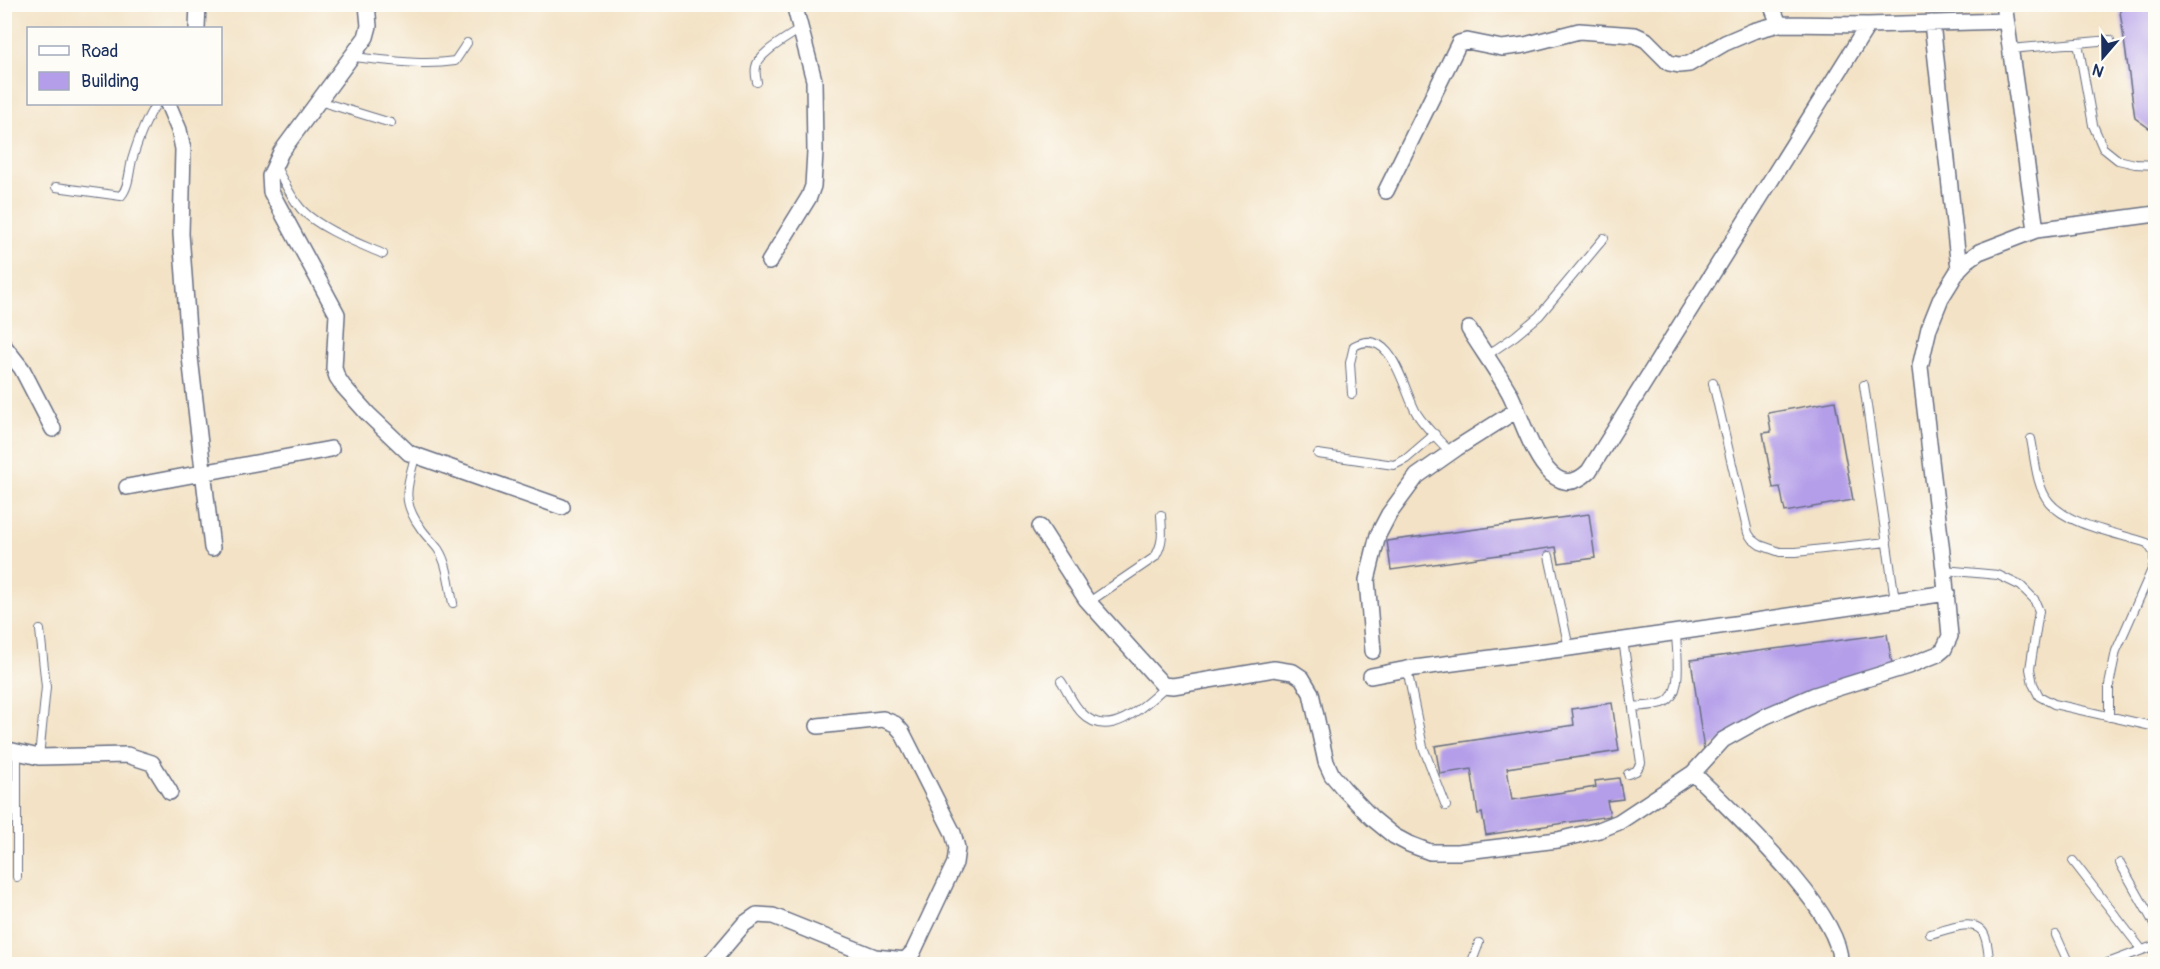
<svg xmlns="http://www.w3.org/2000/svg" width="2160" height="969" viewBox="0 0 2160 969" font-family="Pangolin,sans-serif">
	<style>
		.building { fill: #b49ee9 }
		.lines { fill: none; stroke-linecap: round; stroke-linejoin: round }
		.service-casing { stroke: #676e82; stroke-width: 10 }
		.minor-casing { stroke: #676e82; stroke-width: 18 }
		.service { stroke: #fff; stroke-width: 8 }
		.minor { stroke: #fff; stroke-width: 15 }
	</style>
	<rect width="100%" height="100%" fill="#fdfcf7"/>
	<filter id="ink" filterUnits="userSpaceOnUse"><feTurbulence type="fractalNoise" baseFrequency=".0167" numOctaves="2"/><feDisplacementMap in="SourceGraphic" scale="12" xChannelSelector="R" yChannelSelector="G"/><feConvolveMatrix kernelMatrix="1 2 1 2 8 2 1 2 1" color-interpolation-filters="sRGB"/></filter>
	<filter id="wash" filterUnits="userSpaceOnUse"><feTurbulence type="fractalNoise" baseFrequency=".008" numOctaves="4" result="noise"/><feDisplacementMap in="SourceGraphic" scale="24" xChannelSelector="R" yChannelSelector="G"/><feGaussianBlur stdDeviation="1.35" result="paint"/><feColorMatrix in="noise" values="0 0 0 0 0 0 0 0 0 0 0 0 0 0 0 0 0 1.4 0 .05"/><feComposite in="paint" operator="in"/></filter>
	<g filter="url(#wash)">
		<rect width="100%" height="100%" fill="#f3e2c5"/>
		<g id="blocks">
			<!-- building -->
			<path class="building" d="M2119,4H2156V133L2135,118Z
				M1835,401L1853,500L1785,512L1780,487L1773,488L1763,433L1771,432L1768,413Z
				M1589,514L1595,558L1559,563L1556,547L1391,570L1387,541Z
				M1887,634L1892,664L1704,750L1691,660Z
				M1612,703L1619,751L1507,768L1512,800L1596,787L1595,781L1619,778L1623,799L1607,801L1610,816L1486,835L1482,813L1478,814L1471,769L1440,774L1435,746L1574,725L1572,709Z"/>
		</g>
	</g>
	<g filter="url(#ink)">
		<use href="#blocks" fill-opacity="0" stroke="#676e82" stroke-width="1.5"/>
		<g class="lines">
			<!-- service casing -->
			<g class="service-casing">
				<path id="service" d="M2078,43L2093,125L2103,148L2118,160L2135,164L2156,165
					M2010,49L2110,40
					M352,57C386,60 421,66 455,61L467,43
					M757,82C756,78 755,72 756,67C758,53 789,37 800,29
					M319,101L391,123
					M275,165C283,180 290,196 301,209C320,229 358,243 383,254
					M56,187L121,196C129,187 129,172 132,160C138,140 145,121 156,104
					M1486,356L1515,336L1539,316L1604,238
					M1713,383L1748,533L1752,539L1760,545L1780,552H1796L1887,542
					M1864,385L1895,600
					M1352,394L1350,363L1354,346C1393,325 1403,391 1417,414C1426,428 1439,440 1450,452
					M2031,439C2035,458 2036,486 2049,502C2069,526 2118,533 2147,543L2154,553V565L2116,651L2109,685V717
					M1318,454L1394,465L1406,459L1435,434
					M415,457C407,486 401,501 420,527C425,535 432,541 438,549C448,564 449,585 453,603
					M1549,556L1569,648
					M1944,570L1998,575L2021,586L2034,599L2039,611L2030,669L2033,684L2039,696L2054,704L2156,727
					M1089,602L1155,557C1164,542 1162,532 1161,515
					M1623,640L1641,763L1636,771L1628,774
					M1407,669L1423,747L1446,806
					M1061,681C1068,691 1073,705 1082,713C1109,742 1145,705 1166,686
					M1634,707C1643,706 1654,706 1663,703C1685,695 1676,651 1676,632
					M39,757L46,687L40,630
					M2073,861L2142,950
					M2120,863L2156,927
					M17,877V752
					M1930,934C1944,931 1971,918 1982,931C1988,938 1988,955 1990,964
					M2056,935L2069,964
					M1471,964L1479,943
					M2105,964L2156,945"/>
			</g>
			<!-- minor casing -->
			<g class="minor-casing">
				<path id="minor" d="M367,4L369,26L366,37L281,152L270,176L271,192L337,314L334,368L337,377L343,386L368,414L409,453L562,507
					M1771,4L1779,24
					M2004,4L2036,230L2156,214
					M1932,23L1959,269
					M197,28L198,4
					M168,104L179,130L183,149L181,234L190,357L212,548
					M1386,191L1459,43L1467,41L1502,48L1525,45L1579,31L1635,35L1646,40L1669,63L1679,65L1689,64L1725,43L1753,31L1779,24L1868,25L2006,21
					M769,262L809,197L813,186L815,152L814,80L794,4
					M1469,329C1482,350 1497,371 1509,392C1523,417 1546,513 1589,471L1868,25
					M4,346L22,369L53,429
					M127,487L331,449
					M1040,527L1086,599L1163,685L1173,686L1274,669L1293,672L1302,678L1311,693L1326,762L1332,775L1344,789L1372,818L1394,836L1409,844L1430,852H1458L1558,840L1599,830L1619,822L1693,773L1723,740L1766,716L1815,695L1908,666L1938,654L1944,649L1950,636L1944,570L1920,367L1929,328L1941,298L1959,269L1968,260L1979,252L2036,230
					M1373,651L1367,580L1378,535L1389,514L1417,476L1457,448L1517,410
					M1371,676L1407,669L1569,648L1947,593
					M4,749L39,757L127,755L152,763L170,792
					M1693,773C1729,809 1844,913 1840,964
					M710,964L744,924L757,915L773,916L875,957L905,960L913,952L955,863L957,848L953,833L902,732L895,724L883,719L818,726"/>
			</g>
			<!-- service -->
			<use href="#service" class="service"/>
			<!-- minor -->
			<use href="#minor" class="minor"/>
		</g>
	</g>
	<!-- margin -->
	<rect width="2160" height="969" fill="none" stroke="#fdfcf7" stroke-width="24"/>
	<!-- legend -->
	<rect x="27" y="27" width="195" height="78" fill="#fdfcf7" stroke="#a3aaba" stroke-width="1.5"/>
	<rect x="39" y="46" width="30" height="9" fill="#ffffff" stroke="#a3aaba" stroke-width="1.5"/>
	<text x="81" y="57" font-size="18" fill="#1b2f5e">Road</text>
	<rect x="39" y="72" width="30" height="18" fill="#b49ee9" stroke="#a3aaba" stroke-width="1.5"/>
	<text x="81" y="87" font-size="18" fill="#1b2f5e">Building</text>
	<!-- north arrow -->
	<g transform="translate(2103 57) rotate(200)" stroke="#fdfcf7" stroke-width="4.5" paint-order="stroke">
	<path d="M0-4.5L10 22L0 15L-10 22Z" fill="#1b2f5e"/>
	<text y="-9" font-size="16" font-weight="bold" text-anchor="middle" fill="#1b2f5e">N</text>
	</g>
</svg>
